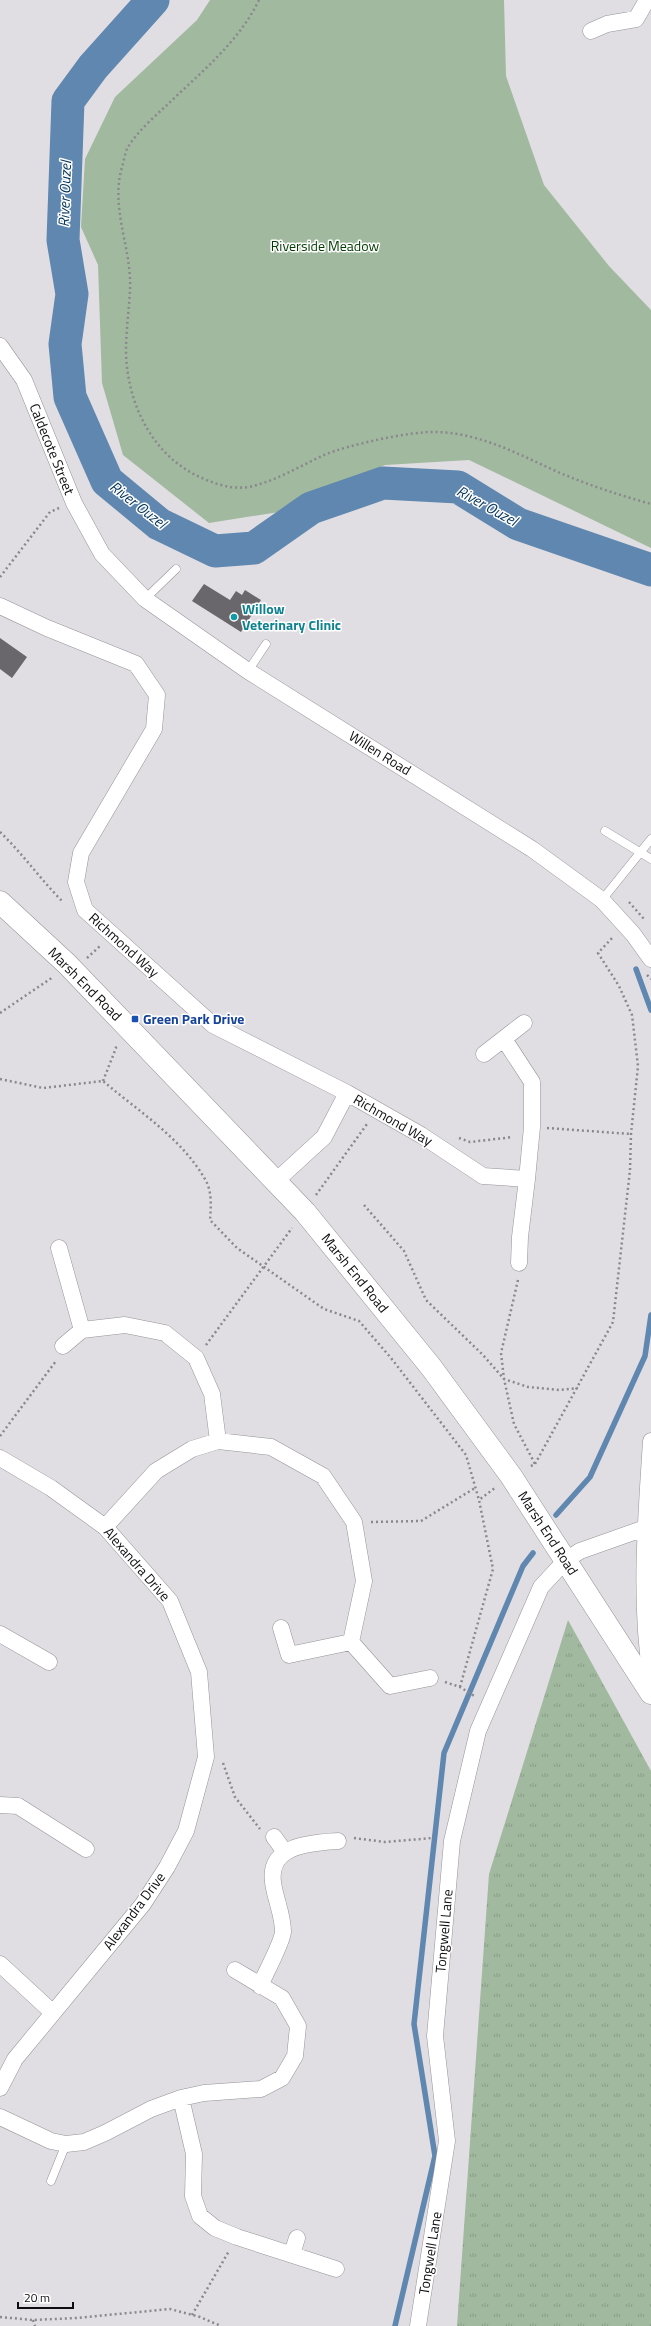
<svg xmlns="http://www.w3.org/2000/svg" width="651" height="2326" viewBox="0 0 651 2326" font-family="'Titillium Web',sans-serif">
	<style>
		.grass { fill: url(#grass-tufts) }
		.park { fill: #a1b99f }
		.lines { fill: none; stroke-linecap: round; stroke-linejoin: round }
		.stream { stroke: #5f87af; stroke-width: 5.5 }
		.river { stroke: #5f87af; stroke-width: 33 }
		.building { fill: #69676b }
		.lane-casing { stroke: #959398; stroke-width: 9 }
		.street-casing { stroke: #959398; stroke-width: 17 }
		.secondary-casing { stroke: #959398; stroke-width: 23 }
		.path { stroke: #8a888c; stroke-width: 2.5; stroke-dasharray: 2 3; stroke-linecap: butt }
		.lane { stroke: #fff; stroke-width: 8 }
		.street { stroke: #fff; stroke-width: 16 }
		.secondary { stroke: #fff; stroke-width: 22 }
		.culture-dot { fill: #0f9aa8; stroke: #fff; stroke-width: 1.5 }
		.transit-dot { fill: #1a4fb4; stroke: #fff; stroke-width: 1.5 }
		.labels { text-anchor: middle; stroke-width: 3; stroke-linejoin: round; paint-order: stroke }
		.park-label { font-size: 14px; fill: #003b00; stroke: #fff }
		.street-label { font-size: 14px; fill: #0d0c0e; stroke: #fff }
		.culture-label { font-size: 14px; font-weight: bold; fill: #0d838f; stroke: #fff; text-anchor: start }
		.transit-label { font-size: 14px; font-weight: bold; fill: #164399; stroke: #fff; text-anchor: start }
		.water-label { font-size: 15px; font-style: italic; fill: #01335a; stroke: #fff }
	</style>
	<defs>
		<pattern id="grass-tufts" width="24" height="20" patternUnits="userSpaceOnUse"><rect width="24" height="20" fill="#a1b99f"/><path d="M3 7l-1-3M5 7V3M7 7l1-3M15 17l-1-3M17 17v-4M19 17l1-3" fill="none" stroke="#899e88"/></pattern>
	</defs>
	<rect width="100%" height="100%" fill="#e0dee3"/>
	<!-- grass -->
	<path class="grass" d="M568,1620L651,1771V2326H457L489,1874Z"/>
	<!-- park -->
	<path class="park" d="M210,0H504L506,76L544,185L609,266L651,310V548L469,460L385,465L285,511L209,523L123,455L102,383L98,265L81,227L85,159L115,97L197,20Z"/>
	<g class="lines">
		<!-- stream -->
		<path class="stream" d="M636,969L651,1010
			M556,1515L590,1477L645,1356L651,1315
			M395,2326L435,2156L414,2024L444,1753L523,1566L533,1553"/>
		<!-- river -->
		<path class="river" d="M153,0L93,67L68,101L63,240L72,294L65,344L70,397L107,481L159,524L215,551L254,548L311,508L383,483L458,487L518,524L651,570"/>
	</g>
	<!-- building -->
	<path class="building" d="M204,584L230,600L236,591L242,595L245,590L261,600L241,632L192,601Z
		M0,638L27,657L12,678L0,669Z"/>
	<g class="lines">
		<!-- lane casing -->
		<g class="lane-casing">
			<path id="lane" d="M145,599L176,569
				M248,671L266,644
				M605,831L651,859
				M602,900L651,839
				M51,2181L66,2144"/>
		</g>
		<!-- street casing -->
		<g class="street-casing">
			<path id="street" d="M591,31L607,24L636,19L647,0
				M0,346L24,380L74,503L102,554L145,599L248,671L532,849L602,900L633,934L651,959
				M0,606L47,628L136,664L157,695L154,729L81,853L76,882L85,910L213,1025L347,1093L421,1135L483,1176L527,1179L532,1127V1082L504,1039
				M484,1054L524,1023
				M276,1181L324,1137L347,1093
				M59,1248L82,1330L125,1325L165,1333L196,1358L212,1394L218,1441
				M519,1263L520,1237L527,1179
				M63,1346L82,1330
				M651,1441C646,1520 639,1599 651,1677
				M0,1458L51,1488L105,1527L170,1601L199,1672L206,1757L186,1831L167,1867L143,1904L15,2059L0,2088
				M105,1527L156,1471L192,1449L218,1441L271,1447L323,1476L354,1522L364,1581L351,1642L390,1686L430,1678
				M281,1628L289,1655L351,1642
				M0,1634L49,1662
				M0,1805L18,1806L86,1849
				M274,1837L285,1852
				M0,1964L52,2012
				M260,1986C265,1974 282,1943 283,1932C283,1914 275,1899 273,1882C268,1844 313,1843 338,1841
				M181,2098L194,2154L193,2196L200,2216L215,2228L237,2237L336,2269
				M0,2117L51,2141L66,2144L84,2142L105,2133L151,2109L181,2098L204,2093L261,2089L282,2078L295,2056L298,2026L282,1998L235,1970
				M292,2254L297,2238
				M418,2326L447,2141L435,2036L452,1841L478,1731L541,1587L566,1560L580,1551L645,1528"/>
		</g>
		<!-- secondary casing -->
		<g class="secondary-casing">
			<path id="secondary" d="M0,902L67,964L305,1212L431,1367L511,1476L651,1693"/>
		</g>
		<!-- path -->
		<path class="path" d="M259,0C239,42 200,73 167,105C154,117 138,131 128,147C125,152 124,161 122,167C110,209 132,248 130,290C129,310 126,331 126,352C127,404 153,457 202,478C220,486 238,491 257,485C281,478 302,465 324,455C347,445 411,431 436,432C480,433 518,454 558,472C588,485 619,495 651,504
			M0,577L50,512L59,508
			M0,832C23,854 41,880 63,902
			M629,902L644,919
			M87,958L100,946
			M647,975L651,979
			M0,1013L53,977
			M0,1079L43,1088L103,1081C138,1111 183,1139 206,1181C212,1192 211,1207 210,1220L237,1248L324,1309L359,1321L391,1358L466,1455L479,1500
			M103,1081L116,1048L115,1044
			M547,1128L631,1134
			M459,1138L470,1142L513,1137
			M316,1195L367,1124
			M364,1205L404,1251L426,1300L483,1355L504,1379L528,1387L559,1390L578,1388
			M518,1280L501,1353L504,1379L514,1424L535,1464L529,1467
			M206,1345L292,1228
			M0,1436L56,1361
			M535,1464L613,1322L630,1170L631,1134L638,1066L632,1015L619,986L598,953L613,937
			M371,1522L421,1521L475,1488
			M445,1682L460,1687L476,1697
			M460,1687L493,1569L479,1500L496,1487
			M223,1763L235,1797L260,1829
			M354,1838L385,1842L432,1838
			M192,2315L229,2251
			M0,2317L33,2320L76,2318L170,2309L200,2317L221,2326
			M33,2320L35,2326"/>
		<!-- lane -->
		<use href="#lane" class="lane"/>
		<!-- street -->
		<use href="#street" class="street"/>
		<!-- secondary -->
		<use href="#secondary" class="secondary"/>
	</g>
	<!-- markers -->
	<circle class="culture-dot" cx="234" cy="617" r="4"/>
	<rect class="transit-dot" x="131" y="1015" width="8" height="8" rx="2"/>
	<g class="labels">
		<!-- park labels -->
		<g class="park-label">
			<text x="325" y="251">Riverside Meadow</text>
		</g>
		<!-- street labels -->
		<g class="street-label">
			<text transform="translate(52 449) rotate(68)" y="5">Caldecote Street</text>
			<text transform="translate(380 753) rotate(32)" y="5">Willen Road</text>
			<text transform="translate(124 945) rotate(42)" y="5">Richmond Way</text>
			<text transform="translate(85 984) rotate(45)" y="5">Marsh End Road</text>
			<text transform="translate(393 1120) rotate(30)" y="5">Richmond Way</text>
			<text transform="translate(355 1273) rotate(51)" y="5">Marsh End Road</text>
			<text transform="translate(548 1533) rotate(57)" y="5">Marsh End Road</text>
			<text transform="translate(137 1564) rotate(49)" y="5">Alexandra Drive</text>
			<text transform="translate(134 1911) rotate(-53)" y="5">Alexandra Drive</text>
			<text transform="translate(444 1931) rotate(-85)" y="5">Tongwell Lane</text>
			<text transform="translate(430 2253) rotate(-81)" y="5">Tongwell Lane</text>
		</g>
		<!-- culture labels -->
		<g class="culture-label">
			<text x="242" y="614">Willow<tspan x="242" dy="16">Veterinary Clinic</tspan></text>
		</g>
		<!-- transit labels -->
		<g class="transit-label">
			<text x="143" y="1024">Green Park Drive</text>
		</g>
		<!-- water labels -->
		<g class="water-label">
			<text transform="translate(65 194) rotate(-88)" y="5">River Ouzel</text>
			<text transform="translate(138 505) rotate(38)" y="5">River Ouzel</text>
			<text transform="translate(487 506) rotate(29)" y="5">River Ouzel</text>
		</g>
	</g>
	<!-- scale -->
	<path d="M18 2302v6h55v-6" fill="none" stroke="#0d0c0e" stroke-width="2"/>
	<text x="24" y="2302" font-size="12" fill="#0d0c0e" stroke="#ffffff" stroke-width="3" paint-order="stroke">20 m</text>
</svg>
